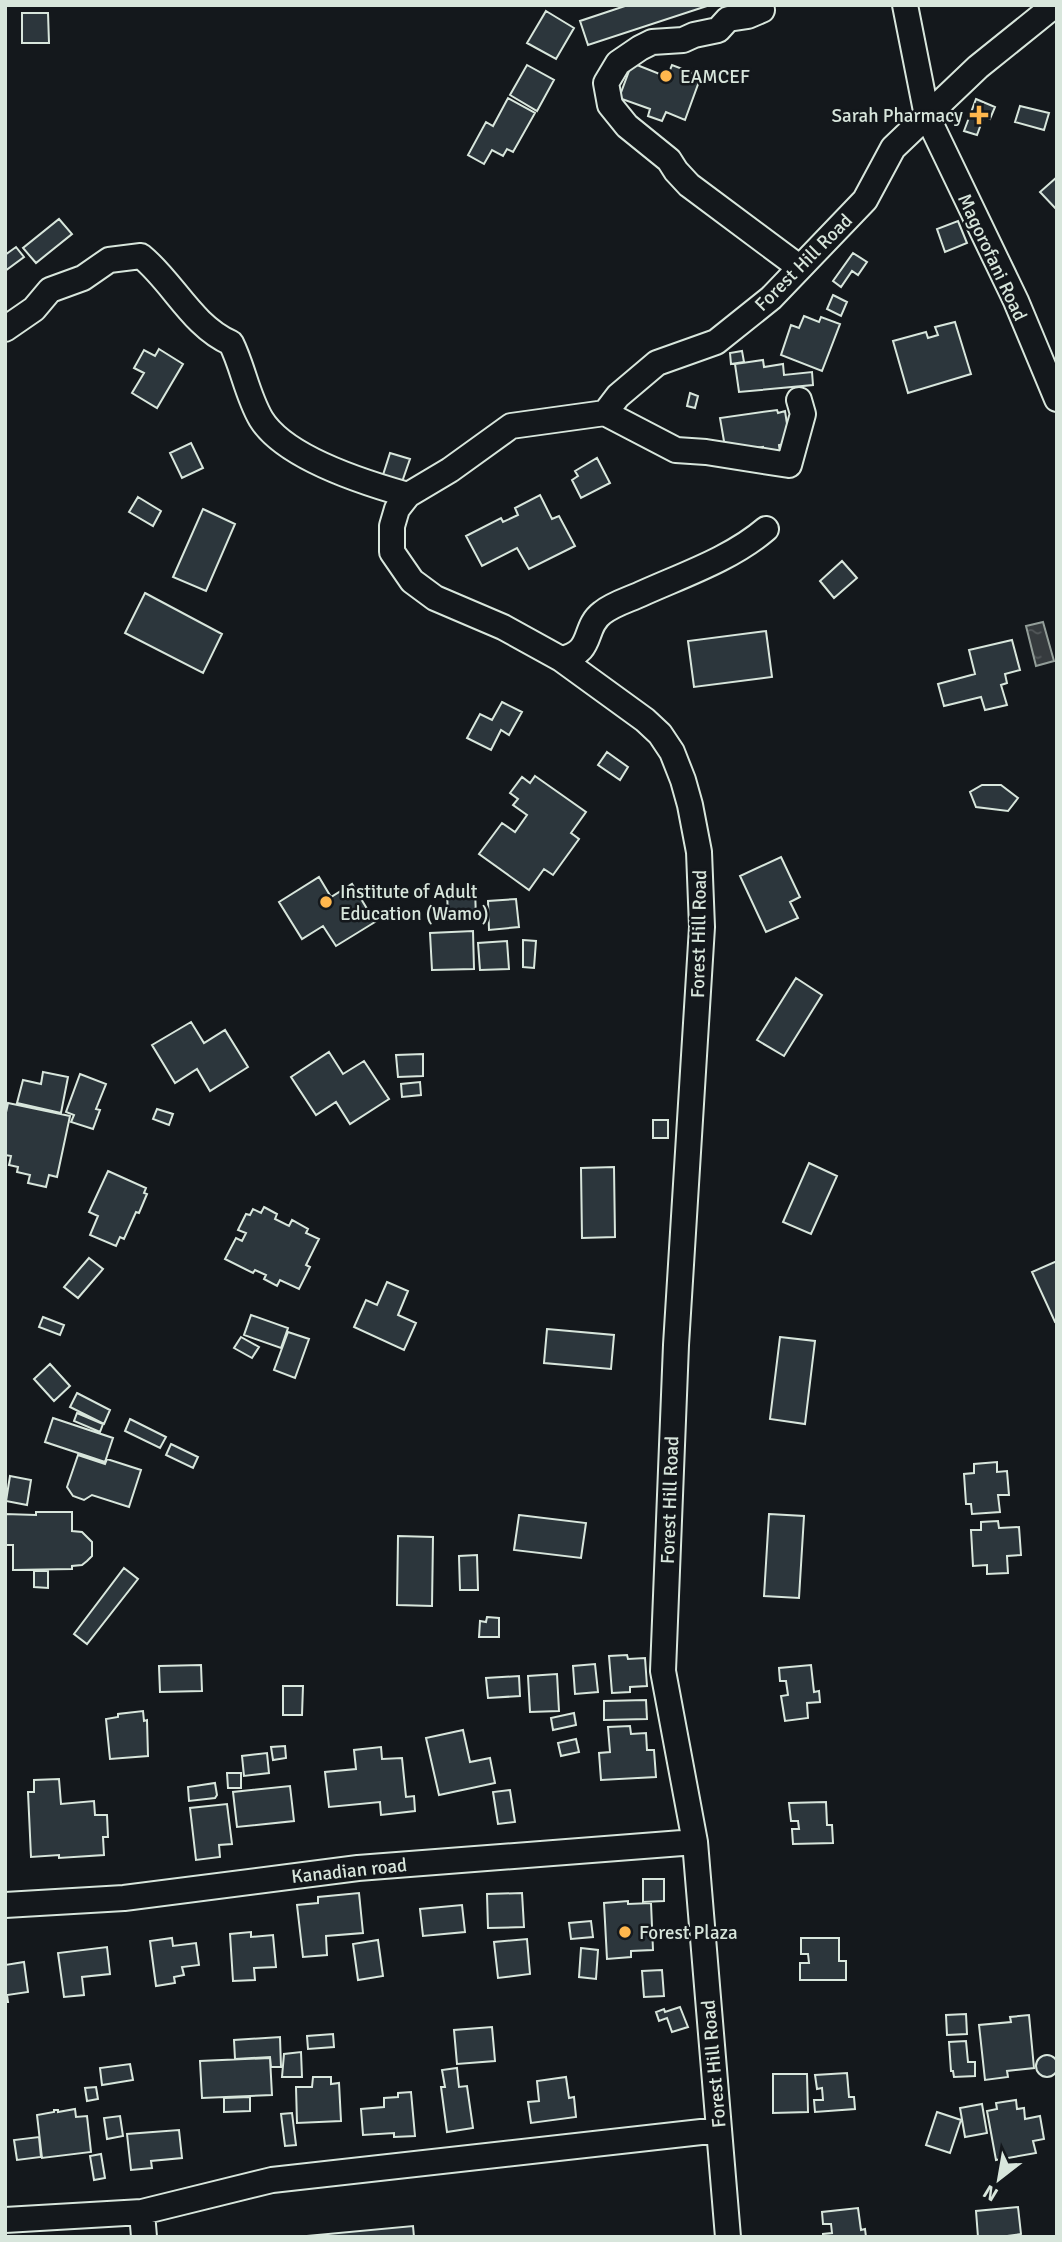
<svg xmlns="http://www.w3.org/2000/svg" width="1062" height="2242" viewBox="0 0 1062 2242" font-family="Signika,sans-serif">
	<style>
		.water { fill: url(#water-ripples); stroke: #939e99; stroke-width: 2 }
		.building { fill: #2c363c; stroke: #d8e6dc; stroke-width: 2 }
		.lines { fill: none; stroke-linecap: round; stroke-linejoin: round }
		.minor-casing { stroke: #d8e6dc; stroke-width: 28 }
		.minor { stroke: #14181c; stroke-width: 24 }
		.poi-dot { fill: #ffb74d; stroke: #14181c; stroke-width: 2.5 }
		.labels { text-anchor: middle; stroke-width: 5; stroke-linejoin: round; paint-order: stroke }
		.poi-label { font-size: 19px; fill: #d8e6dc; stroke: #14181c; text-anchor: start }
		.street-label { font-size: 19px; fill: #d8e6dc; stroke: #14181c }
	</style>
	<defs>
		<pattern id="water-ripples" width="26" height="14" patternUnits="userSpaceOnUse" patternTransform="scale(1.75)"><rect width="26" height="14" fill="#363b3e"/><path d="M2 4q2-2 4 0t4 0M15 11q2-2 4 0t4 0" fill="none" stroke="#525759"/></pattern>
	</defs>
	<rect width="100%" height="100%" fill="#14181c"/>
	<!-- water -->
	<path class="water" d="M1043,622L1054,661L1036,666L1026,626Z"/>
	<!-- building -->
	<path class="building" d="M628,5H707V6L588,45L580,21Z
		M546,11L574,28L556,59L527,43Z
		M22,13H48L49,43H22Z
		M632,63L667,77L672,65L701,76L685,120L666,112L662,121L648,116L650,109L619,98Z
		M527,65L554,80L537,111L510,95Z
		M508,98L535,113L513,152L507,149L503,156L492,150L484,164L468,155L486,122L493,126Z
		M976,99L995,107L990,119L984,116L977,135L964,131Z
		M1020,106L1049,113L1044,130L1015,122Z
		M1057,177V210L1040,192Z
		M59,219L72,234L36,263L23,248Z
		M958,221L967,243L945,252L937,229Z
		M16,247L24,257L5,271V255Z
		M853,253L867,262L858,275L852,271L841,287L833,281Z
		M833,295L847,302L841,316L827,309Z
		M804,316L819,322L821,317L840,324L822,371L781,355L791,325L799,328Z
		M955,322L971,374L908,393L893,341L926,332L928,338L938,335L935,327Z
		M159,349L183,364L157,408L132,393L144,373L134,368L144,350L155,356Z
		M742,351L744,362L731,364L730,353Z
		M763,360L764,367L783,364L784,375L812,372L813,385L739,392L735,364Z
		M690,393L698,396L695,408L687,406Z
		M777,410L778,413L785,411L790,443L779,445L780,453L764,455L763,447L726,453L720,418Z
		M191,443L203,468L182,478L170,453Z
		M390,453L410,459L402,482L383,475Z
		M597,458L610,483L581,498L572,480L578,476L575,471Z
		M540,495L552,519L559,516L575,546L529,569L517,548L482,566L466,536L501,518L503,522L518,515L515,508Z
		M138,497L161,511L153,526L129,512Z
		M203,509L235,524L206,591L173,577Z
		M842,561L857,578L834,598L820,581Z
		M145,593L222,634L203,673L125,633Z
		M766,631L772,677L694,687L688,641Z
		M1012,640L1020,670L1005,674L1007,683L1001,685L1007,705L985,710L981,697L944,706L938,684L975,674L969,650Z
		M502,702L522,712L509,735L501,730L491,750L467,738L480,714L492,720Z
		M607,752L628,767L620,780L598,765Z
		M535,776L586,812L571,833L579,839L553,875L544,869L529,890L479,854L502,823L515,832L527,815L513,805L518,799L510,793L522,777L530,783Z
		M982,785H1001L1018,798L1008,811L976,807L970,792Z
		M781,857L800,897L790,902L798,918L766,932L740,876Z
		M319,877L331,897L352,884L375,922L336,946L323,926L302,939L279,902Z
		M475,888L476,919L448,920L447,889Z
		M516,899L519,927L489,930L488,901Z
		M473,931L474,969L432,970L430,933Z
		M523,940L536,941L534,968L523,967Z
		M507,941L509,969L480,970L478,943Z
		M796,978L822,995L784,1056L757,1040Z
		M191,1022L204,1043L225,1030L248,1067L210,1091L197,1069L175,1083L152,1045Z
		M329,1052L343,1074L364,1061L389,1099L350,1124L336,1102L316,1115L291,1077Z
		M423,1054V1076L398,1077L396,1055Z
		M43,1072L68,1077L61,1113L17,1103L23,1080L41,1084Z
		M80,1074L106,1084L96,1109L100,1110L93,1129L71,1122L74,1115L66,1112Z
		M420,1082L421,1095L402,1097L401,1084Z
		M8,1103L70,1116L57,1177L49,1175L46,1187L28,1183L30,1175L17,1172L18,1167L9,1165L11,1156L5,1155V1117Z
		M157,1109L173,1114L169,1125L153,1119Z
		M653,1120H668V1138H653Z
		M809,1163L837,1176L811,1234L783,1222Z
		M614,1167L615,1237L582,1238L581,1168Z
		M108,1171L146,1188L144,1193L147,1194L139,1213L136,1212L124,1239L120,1237L116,1246L90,1235L98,1216L89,1212Z
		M264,1207L277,1214L275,1219L289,1226L292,1220L308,1229L306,1233L319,1239L306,1265L310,1267L299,1289L280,1280L277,1286L264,1279L266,1275L255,1270L253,1273L225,1259L236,1238L242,1241L246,1233L238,1230L246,1214L250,1215L253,1209L261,1213Z
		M89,1258L103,1269L78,1298L64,1287Z
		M1057,1261V1321L1055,1322L1032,1272Z
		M387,1282L408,1291L398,1315L416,1323L404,1350L354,1327L366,1300L377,1305Z
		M251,1315L288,1328L281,1348L244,1335Z
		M43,1317L64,1325L60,1335L39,1327Z
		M547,1329L614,1335L611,1369L544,1363Z
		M288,1332L309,1339L295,1378L274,1370Z
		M241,1337L259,1347L252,1358L234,1348Z
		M780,1337L815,1341L805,1424L770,1419Z
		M50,1364L70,1386L54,1401L34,1379Z
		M77,1393L110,1410L104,1424L70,1407Z
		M77,1413L103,1424L100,1432L74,1421Z
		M53,1418L113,1438L105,1462L45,1442Z
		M130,1419L166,1437L160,1448L125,1431Z
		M171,1444L198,1457L193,1468L166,1455Z
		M78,1455L105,1464L107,1459L141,1470L129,1507L92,1495L84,1500L73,1496L67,1487Z
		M997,1462V1472L1007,1471L1009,1495H998L1000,1512L972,1514L971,1504H966L964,1474L974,1473V1464Z
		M10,1476L31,1480L27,1505L6,1501Z
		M36,1512H72V1531L82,1532L92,1542V1556L87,1561L82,1565L72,1566V1569L13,1570V1545H5V1514L36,1515Z
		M769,1514L804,1516L799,1598L764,1596Z
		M519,1515L586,1523L581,1558L514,1550Z
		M998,1521L999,1528L1019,1527L1021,1555L1007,1556L1008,1573L987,1574V1565L973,1566L971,1530H981V1522Z
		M398,1536L433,1537L432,1606L397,1605Z
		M477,1555L478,1590H460L459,1556Z
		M124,1568L138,1579L87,1644L74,1634Z
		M34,1571H48V1588L34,1587Z
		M487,1617L499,1618V1637H479L480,1621L486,1622Z
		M627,1655L628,1659L645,1658L647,1686L630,1687V1692L612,1693L609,1656Z
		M595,1664L598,1692L575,1694L573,1666Z
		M201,1665L202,1691L160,1692L159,1666Z
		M811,1665L814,1692L819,1691L820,1702L807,1703L808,1718L785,1721L781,1696L788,1695L786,1681H780L779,1668Z
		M557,1674L559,1711L530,1712L528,1676Z
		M519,1676L520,1696L488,1698L486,1678Z
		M283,1686H303L302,1715H283Z
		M646,1700L647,1719L604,1720V1701Z
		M143,1711L144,1721L147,1720L148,1756L110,1759L106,1719L118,1717V1714Z
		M574,1713L576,1725L553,1730L551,1718Z
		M630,1726L631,1734L646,1733L647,1750H654L656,1777L601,1780L599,1753L610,1752L608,1727Z
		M463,1730L470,1762L490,1758L495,1783L439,1795L426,1738Z
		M576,1739L579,1752L561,1756L558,1743Z
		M285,1746L286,1758L273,1760L271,1747Z
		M381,1747L382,1759L402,1758L406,1797L414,1796L415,1811L381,1815L380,1802L329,1807L325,1772L356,1769L354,1750Z
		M267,1753L269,1773L244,1776L242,1756Z
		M227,1773H241V1788H228Z
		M59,1779L61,1804L94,1801L95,1815H107L108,1837H103L104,1855L59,1858V1855L31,1857L28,1792H34V1780Z
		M215,1783L217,1795L215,1798L189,1801L188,1787Z
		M290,1786L294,1821L237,1827L233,1792Z
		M510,1790L515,1822L498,1824L493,1792Z
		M826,1802L827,1825H832L833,1843L793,1844L792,1829H799L798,1821H791L789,1803Z
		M227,1804L232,1844L219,1845L220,1857L196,1860L190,1808Z
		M643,1879H664V1901L643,1902Z
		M359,1893L363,1933L326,1936L327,1955L303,1957L297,1905L318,1903V1897Z
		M522,1893L524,1927L488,1928L487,1894Z
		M628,1901V1904L651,1903L653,1950L631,1951V1957L607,1959L604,1903Z
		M462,1905L465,1932L423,1936L420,1909Z
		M591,1921L593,1937L571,1939L569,1923Z
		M251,1932V1937L273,1935L276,1967L254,1968L255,1980L233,1981L230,1934Z
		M172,1938L173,1946L196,1943L199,1965L182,1967L184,1975L174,1977L175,1983L156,1986L150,1941Z
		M801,1938H839V1961H846V1980H800V1963H809L808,1954H801Z
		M527,1939L530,1974L498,1978L494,1942Z
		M378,1940L383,1976L358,1980L353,1944Z
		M107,1947L110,1974L82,1977L84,1995L64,1997L58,1953Z
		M581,1948L598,1950L596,1979L579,1977Z
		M24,1962L28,1992L7,1995L8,2002H5V1965Z
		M662,1970L664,1996L644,1997L642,1971Z
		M680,2007L688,2027L672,2032L667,2018L659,2021L656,2012L664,2009L665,2012Z
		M966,2014L967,2034L947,2035L946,2015Z
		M1029,2015L1034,2068L1007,2071L1008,2077L985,2080L979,2025L1011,2022L1010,2017Z
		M492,2027L495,2061L457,2064L454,2030Z
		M333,2034L334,2047L308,2049L307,2036Z
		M280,2037L281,2067H271L270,2057L235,2059L234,2040Z
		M966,2041L968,2062H975V2076L954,2077L953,2071H951L949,2042Z
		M301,2052L302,2077H282L284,2054Z
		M1036 2066a11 11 0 1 1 22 0a11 11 0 1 1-22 0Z
		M270,2058L272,2095L202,2098L200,2061Z
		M130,2064L133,2080L102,2085L100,2068Z
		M457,2068L459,2087L467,2086L473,2128L447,2132L441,2087H445L442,2070Z
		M847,2073L849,2097H854L855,2109L815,2112L814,2100H823L822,2088L817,2089L815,2075Z
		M773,2074H807L808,2112L773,2113Z
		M313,2077H331V2084L339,2083L341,2121L297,2123L296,2087H312Z
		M566,2077L569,2098L574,2097L576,2117L531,2123L528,2102L539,2101L537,2081Z
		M96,2087L98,2099L87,2101L85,2088Z
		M411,2092L415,2136L394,2137V2133L363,2135L361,2109L384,2107V2098L398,2097V2093Z
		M250,2097V2111L224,2112V2098Z
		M1016,2100L1017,2109L1024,2108L1025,2119L1040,2116L1044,2139L1033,2141L1036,2153L996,2160L987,2111L997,2109L996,2103Z
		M982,2104L987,2133L965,2137L960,2108Z
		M75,2109L76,2117L87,2116L91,2152L42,2158L37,2115L54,2112V2110H58V2112Z
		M937,2112L961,2120L950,2153L926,2145Z
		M292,2113L296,2145L285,2146L281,2114Z
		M120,2116L123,2136L107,2139L104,2118Z
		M179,2130L182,2158L151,2161L152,2168L131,2170L127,2134Z
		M39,2137L41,2157L17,2160L14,2140Z
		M101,2154L105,2178L94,2180L90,2156Z
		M1018,2207L1021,2234L1000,2237H978L976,2211Z
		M858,2208L861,2230L865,2229L866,2237H823V2234L832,2233L831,2224H823L822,2212Z
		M413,2226L414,2237H296Z"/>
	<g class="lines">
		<!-- minor casing -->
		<g class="minor-casing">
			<path id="minor" d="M905,5L927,116L1016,301L1057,399
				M762,10L748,16L728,19L718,30L694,35L683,40L652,42L640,48L618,63L606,83L610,105L627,126L669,160L676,171L689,185L799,267
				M5,329L34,309L50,290L83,278L109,260L141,256C173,282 192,326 231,343C243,367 247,395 261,419C285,458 365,483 408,495
				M605,413L676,450L706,452L789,465L803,414L799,400
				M561,659C595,652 582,628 602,613C613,604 628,600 641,594C683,575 731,559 766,529
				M5,1905L124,1898L358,1868L695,1842
				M142,2212L144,2237
				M5,2220L142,2212L272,2180L719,2130
				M728,2237L695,1842L663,1671L676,1345L702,927L699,852L690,805L683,780L672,752L660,734L645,720L561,659L503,627L435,598L412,581L392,552V526L397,509L408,495L450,470L511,426L605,413L618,396L657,363L716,342L771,298L865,200L893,148L978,67L1055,5"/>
		</g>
		<!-- minor -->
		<use href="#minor" class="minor"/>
	</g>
	<!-- markers -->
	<g class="poi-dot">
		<circle cx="666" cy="76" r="7"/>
		<path d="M975.5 104.5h7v7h7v7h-7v7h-7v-7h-7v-7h7z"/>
		<circle cx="326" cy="902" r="7"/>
		<circle cx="625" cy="1932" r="7"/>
	</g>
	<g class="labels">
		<!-- poi labels -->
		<g class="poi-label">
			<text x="680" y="83">EAMCEF</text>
			<text x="963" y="122" text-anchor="end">Sarah Pharmacy</text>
			<text x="340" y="898">Institute of Adult<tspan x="340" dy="22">Education (Wamo)</tspan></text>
			<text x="639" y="1939">Forest Plaza</text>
		</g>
		<!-- street labels -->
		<g class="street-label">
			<text transform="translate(993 257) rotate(65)" y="7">Magorofani Road</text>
			<text transform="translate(803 262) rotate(-45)" y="7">Forest Hill Road</text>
			<text transform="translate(698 934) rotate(-89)" y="7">Forest Hill Road</text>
			<text transform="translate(669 1500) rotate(-88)" y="7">Forest Hill Road</text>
			<text transform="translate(349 1870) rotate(-6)" y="7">Kanadian road</text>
			<text transform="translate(713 2064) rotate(-95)" y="7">Forest Hill Road</text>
		</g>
	</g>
	<!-- border -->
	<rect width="1062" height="2242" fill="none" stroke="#d8e6dc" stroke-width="14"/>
	<!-- north arrow -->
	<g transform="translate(999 2179) rotate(211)" stroke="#14181c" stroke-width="5" paint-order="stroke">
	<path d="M0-5L12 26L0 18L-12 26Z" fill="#d8e6dc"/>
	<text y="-10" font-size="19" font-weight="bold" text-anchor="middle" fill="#d8e6dc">N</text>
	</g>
</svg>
